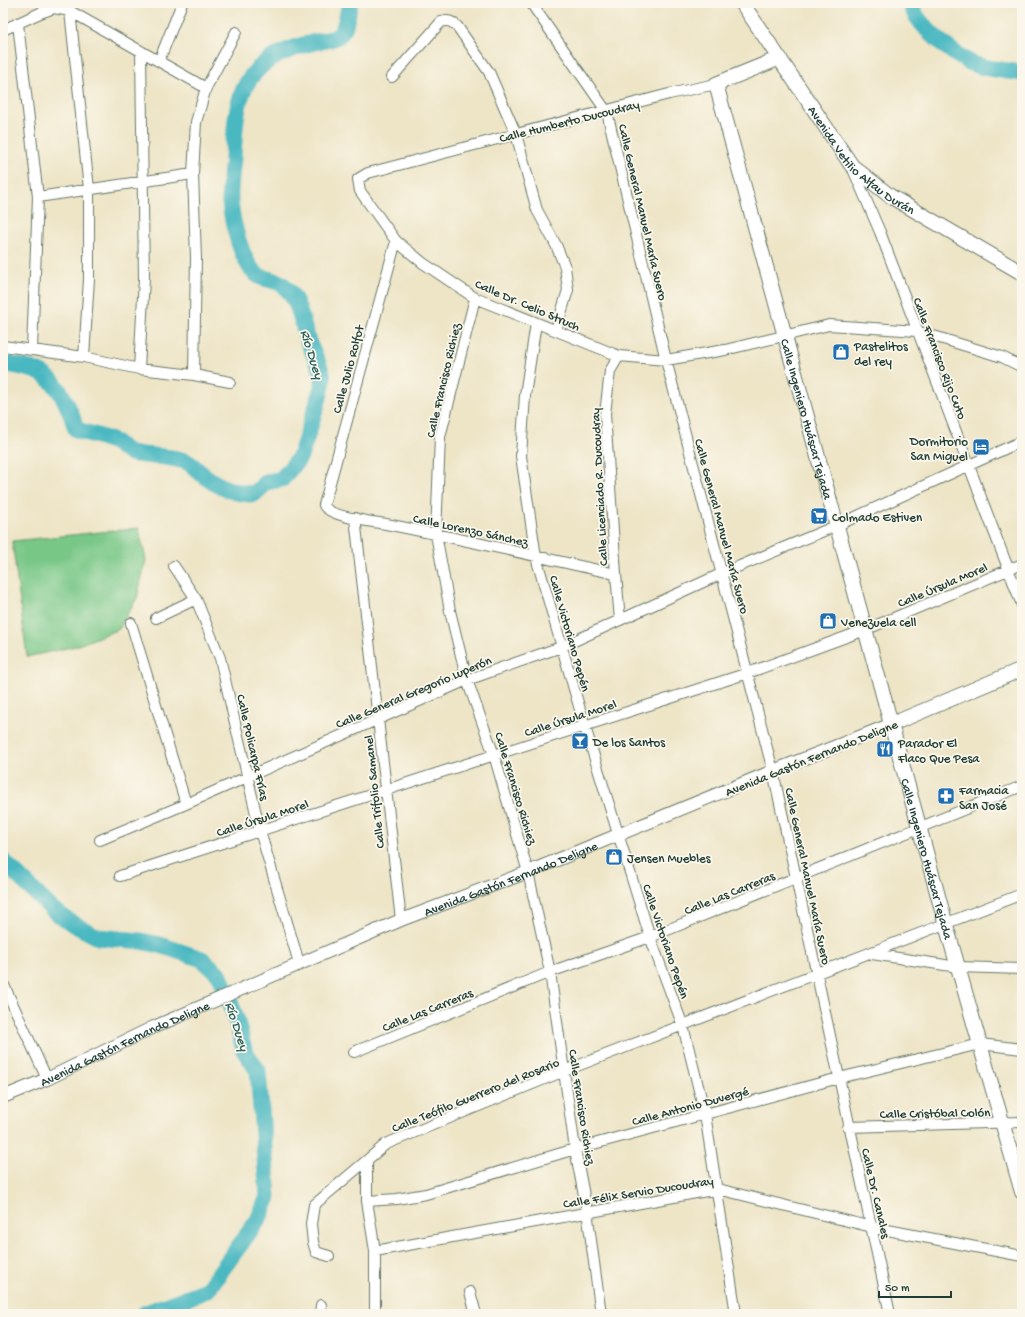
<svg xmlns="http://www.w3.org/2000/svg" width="1025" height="1317" viewBox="0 0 1025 1317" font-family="'Gochi Hand',sans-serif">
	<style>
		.green { fill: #78c787; stroke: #4c825e }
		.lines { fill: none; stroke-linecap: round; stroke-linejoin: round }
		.river { stroke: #49b8c1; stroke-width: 17 }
		.minor-casing { stroke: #677867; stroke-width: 12 }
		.tertiary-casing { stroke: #677867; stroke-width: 14 }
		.secondary-casing { stroke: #677867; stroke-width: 16 }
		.minor { stroke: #fff; stroke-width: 10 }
		.tertiary { stroke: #fff; stroke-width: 12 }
		.secondary { stroke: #fff; stroke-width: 14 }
		.labels { text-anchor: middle; stroke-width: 3.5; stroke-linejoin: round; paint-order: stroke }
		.street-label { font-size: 13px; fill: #1f3d34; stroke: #fbf7ec }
		.poi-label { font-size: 13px; fill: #1f3d34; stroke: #fbf7ec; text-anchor: start }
		.water-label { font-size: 14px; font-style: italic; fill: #2c625e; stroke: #fbf7ec }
	</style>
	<rect width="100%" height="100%" fill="#fbf7ec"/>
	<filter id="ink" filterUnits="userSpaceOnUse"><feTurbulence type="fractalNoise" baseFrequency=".025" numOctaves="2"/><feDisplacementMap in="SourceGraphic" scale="8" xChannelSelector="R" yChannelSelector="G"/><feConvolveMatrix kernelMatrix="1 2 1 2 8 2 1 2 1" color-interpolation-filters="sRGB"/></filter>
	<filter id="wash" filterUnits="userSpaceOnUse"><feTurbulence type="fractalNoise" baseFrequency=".012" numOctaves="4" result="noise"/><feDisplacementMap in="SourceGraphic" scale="16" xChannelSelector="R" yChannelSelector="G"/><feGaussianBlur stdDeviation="0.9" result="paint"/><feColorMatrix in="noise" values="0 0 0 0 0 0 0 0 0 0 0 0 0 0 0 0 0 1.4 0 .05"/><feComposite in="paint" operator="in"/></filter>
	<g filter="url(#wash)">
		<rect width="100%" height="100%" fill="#eee5c7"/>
		<!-- green -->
		<path class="green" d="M139,528L146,560L137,598L119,629L76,646L27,657L12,541Z"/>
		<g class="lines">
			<!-- river -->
			<path class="river" d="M911,3C913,23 958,59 976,65C989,69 1009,71 1022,73
				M3,363C13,365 24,367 34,370C58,378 69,406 76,429C89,435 103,436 116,443C121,446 125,452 131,453C149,457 167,455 185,461C191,463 197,470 202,474C218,487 234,494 254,494L267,482L282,479C287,472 294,465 299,458C303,450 323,388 323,380C322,366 312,353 308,341C301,321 300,301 284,286C279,280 266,280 259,276C242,266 232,221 230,202C229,186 232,172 233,157C236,114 235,75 280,54C290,49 303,45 314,42C321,41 332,40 338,36C347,29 347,14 350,3
				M3,861L53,910L73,924L98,937L141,941L160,945L202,959L220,975L236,1018L244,1050L258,1071L268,1197L258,1220L207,1290L144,1314"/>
		</g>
	</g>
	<g filter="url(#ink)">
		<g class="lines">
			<!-- minor casing -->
			<g class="minor-casing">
				<path id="minor" d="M531,3L607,112L666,360L773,771L890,1314
					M70,11L89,189V279L84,357
					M18,24L38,197L32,350
					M3,30L40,13L54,8L70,11L206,88
					M159,61L182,3
					M392,77L441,22C448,20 451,21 457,26L489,72L516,134L537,210L556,245L565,267L568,290L556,330
					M716,84L669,94L368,173L358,179L360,191L396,241L423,263L475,298L619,356L666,360L725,350L829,325L917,331L1002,357L1022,367
					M852,167L880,232L1022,605
					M38,197L193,174
					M396,241L324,505C327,516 373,522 386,524C463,539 539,557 616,574
					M475,298L440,437L436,534L450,611L467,680L494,755L528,872L550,972L575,1149L587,1211L601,1314
					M536,323L525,395L521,456L536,557L585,727L650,937L683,1026L705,1114L736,1314
					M3,346L84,357L139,369L194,375L230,382
					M619,356L610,371L605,414L616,574L620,620
					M139,369L144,279L141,51
					M194,375L196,258L193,174L196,122L206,88L236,32
					M355,518L401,920
					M174,566L196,599L220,658L260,831L299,963
					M156,618L196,599
					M131,623L186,804
					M100,840L186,804L467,680L561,647L723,573L838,525L1022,441
					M120,876L748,673L865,630L1022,564
					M872,954L958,967L1022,969
					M3,983L47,1079
					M354,1052L550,972L650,937L1022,786
					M848,1127L1022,1122
					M367,1161V1201L375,1251V1314
					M367,1201L397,1199L426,1194L575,1149L839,1078L980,1044L1022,1049
					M375,1251L718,1189L872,1227L1022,1256
					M329,1256L316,1252L313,1242L311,1224L314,1205L386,1144L564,1071L1022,894
					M470,1292L476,1314
					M320,1314L321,1305"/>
			</g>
			<!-- tertiary casing -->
			<g class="tertiary-casing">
				<g id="tertiary">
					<path id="s1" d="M3,1097L47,1079L154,1027L401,920L528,872L773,771L892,724"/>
				</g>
			</g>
			<!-- secondary casing -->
			<g class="secondary-casing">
				<g id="secondary">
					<path id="s2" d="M742,3L852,166L890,196L1022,273"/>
					<path id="s3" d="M780,58L716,84L946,925L1022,1192"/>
					<path d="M892,724L1022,669"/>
				</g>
			</g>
			<!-- minor -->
			<use href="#minor" class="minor"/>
			<!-- tertiary -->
			<use href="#tertiary" class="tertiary"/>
			<!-- secondary -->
			<use href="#secondary" class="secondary"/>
		</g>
	</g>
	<!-- icons -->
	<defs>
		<g id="shop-square" transform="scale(0.9)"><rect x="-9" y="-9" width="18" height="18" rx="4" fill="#1f6fb2" stroke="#fbf7ec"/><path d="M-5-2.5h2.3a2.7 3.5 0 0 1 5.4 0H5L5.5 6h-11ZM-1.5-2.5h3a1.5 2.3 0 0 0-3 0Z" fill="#fff"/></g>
		<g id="hotel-square" transform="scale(0.9)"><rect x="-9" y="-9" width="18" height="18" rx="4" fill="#1f6fb2" stroke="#fbf7ec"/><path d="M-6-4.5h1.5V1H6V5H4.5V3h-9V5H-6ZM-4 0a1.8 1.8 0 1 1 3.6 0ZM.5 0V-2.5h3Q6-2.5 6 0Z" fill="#fff"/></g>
		<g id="supermarket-square" transform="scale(0.9)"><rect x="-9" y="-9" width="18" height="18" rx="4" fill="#1f6fb2" stroke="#fbf7ec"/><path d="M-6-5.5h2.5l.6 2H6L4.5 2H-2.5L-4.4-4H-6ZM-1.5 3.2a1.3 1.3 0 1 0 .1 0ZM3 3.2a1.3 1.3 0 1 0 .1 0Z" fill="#fff"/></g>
		<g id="bar-square" transform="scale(0.9)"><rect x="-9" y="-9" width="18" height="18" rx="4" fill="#1f6fb2" stroke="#fbf7ec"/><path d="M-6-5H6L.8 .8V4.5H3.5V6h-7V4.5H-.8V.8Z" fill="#fff"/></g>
		<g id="restaurant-square" transform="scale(0.9)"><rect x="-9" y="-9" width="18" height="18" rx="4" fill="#1f6fb2" stroke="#fbf7ec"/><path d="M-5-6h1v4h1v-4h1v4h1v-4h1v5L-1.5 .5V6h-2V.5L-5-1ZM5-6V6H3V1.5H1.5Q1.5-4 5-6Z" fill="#fff"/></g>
		<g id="pharmacy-square" transform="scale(0.9)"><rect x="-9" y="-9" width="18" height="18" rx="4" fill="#1f6fb2" stroke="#fbf7ec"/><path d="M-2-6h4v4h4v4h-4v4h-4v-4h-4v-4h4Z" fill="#fff"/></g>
	</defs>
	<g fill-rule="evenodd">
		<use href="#shop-square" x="841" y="352"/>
		<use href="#hotel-square" x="981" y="447"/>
		<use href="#supermarket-square" x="819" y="516"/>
		<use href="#shop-square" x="828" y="621"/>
		<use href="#bar-square" x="580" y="741"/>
		<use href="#restaurant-square" x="885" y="749"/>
		<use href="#pharmacy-square" x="946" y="796"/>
		<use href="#shop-square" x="614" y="857"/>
	</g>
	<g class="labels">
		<!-- street labels -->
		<g class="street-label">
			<text transform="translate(569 120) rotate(-14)" y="5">Calle Humberto Ducoudray</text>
			<text dy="5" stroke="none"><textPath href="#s2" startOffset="199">Avenida Vetilio Alfau Durán</textPath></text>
			<text transform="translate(644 212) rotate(77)" y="5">Calle General Manuel María Suero</text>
			<text transform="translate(528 304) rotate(23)" y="5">Calle Dr. Celio Struch</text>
			<text transform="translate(941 358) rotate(69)" y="5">Calle Francisco Rijo Cuto</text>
			<text transform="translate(347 369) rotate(-75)" y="5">Calle Julio Rolfot</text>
			<text transform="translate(442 380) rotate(-77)" y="5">Calle Francisco Richiez</text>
			<text dy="5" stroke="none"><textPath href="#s3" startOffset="416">Calle Ingeniero Huáscar Tejada</textPath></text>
			<text transform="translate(598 487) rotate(-93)" y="5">Calle Licenciado R. Ducoudray</text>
			<text transform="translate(723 526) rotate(75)" y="5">Calle General Manuel María Suero</text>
			<text transform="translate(471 529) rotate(12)" y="5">Calle Lorenzo Sánchez</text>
			<text transform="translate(942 584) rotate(-23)" y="5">Calle Úrsula Morel</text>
			<text transform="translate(571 633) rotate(74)" y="5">Calle Victoriano Pepén</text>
			<text transform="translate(413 691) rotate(-23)" y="5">Calle General Gregorio Luperón</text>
			<text transform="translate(570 717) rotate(-18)" y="5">Calle Úrsula Morel</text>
			<text transform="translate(254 747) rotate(77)" y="5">Calle Policarpa Frías</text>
			<text transform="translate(811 757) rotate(-22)" y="5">Avenida Gastón Fernando Deligne</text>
			<text transform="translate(517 788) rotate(73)" y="5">Calle Francisco Richiez</text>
			<text transform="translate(373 792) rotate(-96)" y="5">Calle Trifolio Samanel</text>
			<text transform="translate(262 817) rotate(-18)" y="5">Calle Úrsula Morel</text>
			<text dy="5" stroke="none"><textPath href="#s3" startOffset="872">Calle Ingeniero Huáscar Tejada</textPath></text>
			<text transform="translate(809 876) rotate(78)" y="5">Calle General Manuel María Suero</text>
			<text dy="5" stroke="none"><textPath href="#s1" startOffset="553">Avenida Gastón Fernando Deligne</textPath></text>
			<text transform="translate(729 892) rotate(-22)" y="5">Calle Las Carreras</text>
			<text transform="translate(667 941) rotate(71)" y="5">Calle Victoriano Pepén</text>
			<text transform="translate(427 1009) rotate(-22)" y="5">Calle Las Carreras</text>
			<text dy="5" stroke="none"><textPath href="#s1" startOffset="133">Avenida Gastón Fernando Deligne</textPath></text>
			<text transform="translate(475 1094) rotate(-22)" y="5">Calle Teófilo Guerrero del Rosario</text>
			<text transform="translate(690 1105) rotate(-15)" y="5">Calle Antonio Duvergé</text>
			<text transform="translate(583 1107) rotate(81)" y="5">Calle Francisco Richiez</text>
			<text transform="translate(935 1112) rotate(-1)" y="5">Calle Cristóbal Colón</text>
			<text transform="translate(638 1191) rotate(-9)" y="5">Calle Félix Servio Ducoudray</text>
			<text transform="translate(877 1193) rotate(77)" y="5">Calle Dr. Canales</text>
		</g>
		<!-- poi labels -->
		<g class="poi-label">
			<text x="854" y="350">Pastelitos<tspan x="854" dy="15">del rey</tspan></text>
			<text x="968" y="445" text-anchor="end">Dormitorio<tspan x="968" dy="15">San Miguel</tspan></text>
			<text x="832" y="521">Colmado Estiven</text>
			<text x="841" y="626">Venezuela cell</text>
			<text x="593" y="746">De los Santos</text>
			<text x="898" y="747">Parador El<tspan x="898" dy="15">Flaco Que Pesa</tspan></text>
			<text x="959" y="794">Farmacia<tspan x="959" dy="15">San José</tspan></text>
			<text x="627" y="862">Jensen Muebles</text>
		</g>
		<!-- water labels -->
		<g class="water-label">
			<text transform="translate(313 354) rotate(73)" y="5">Río Duey</text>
			<text transform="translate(238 1026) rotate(72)" y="5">Río Duey</text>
		</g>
	</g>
	<!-- margin -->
	<rect width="1025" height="1317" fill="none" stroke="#fbf7ec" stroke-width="16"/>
	<!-- scale -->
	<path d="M879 1291v6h72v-6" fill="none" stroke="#1f3d34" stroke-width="2"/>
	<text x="885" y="1291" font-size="12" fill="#1f3d34" stroke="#fbf7ec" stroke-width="3" paint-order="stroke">50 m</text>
</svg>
